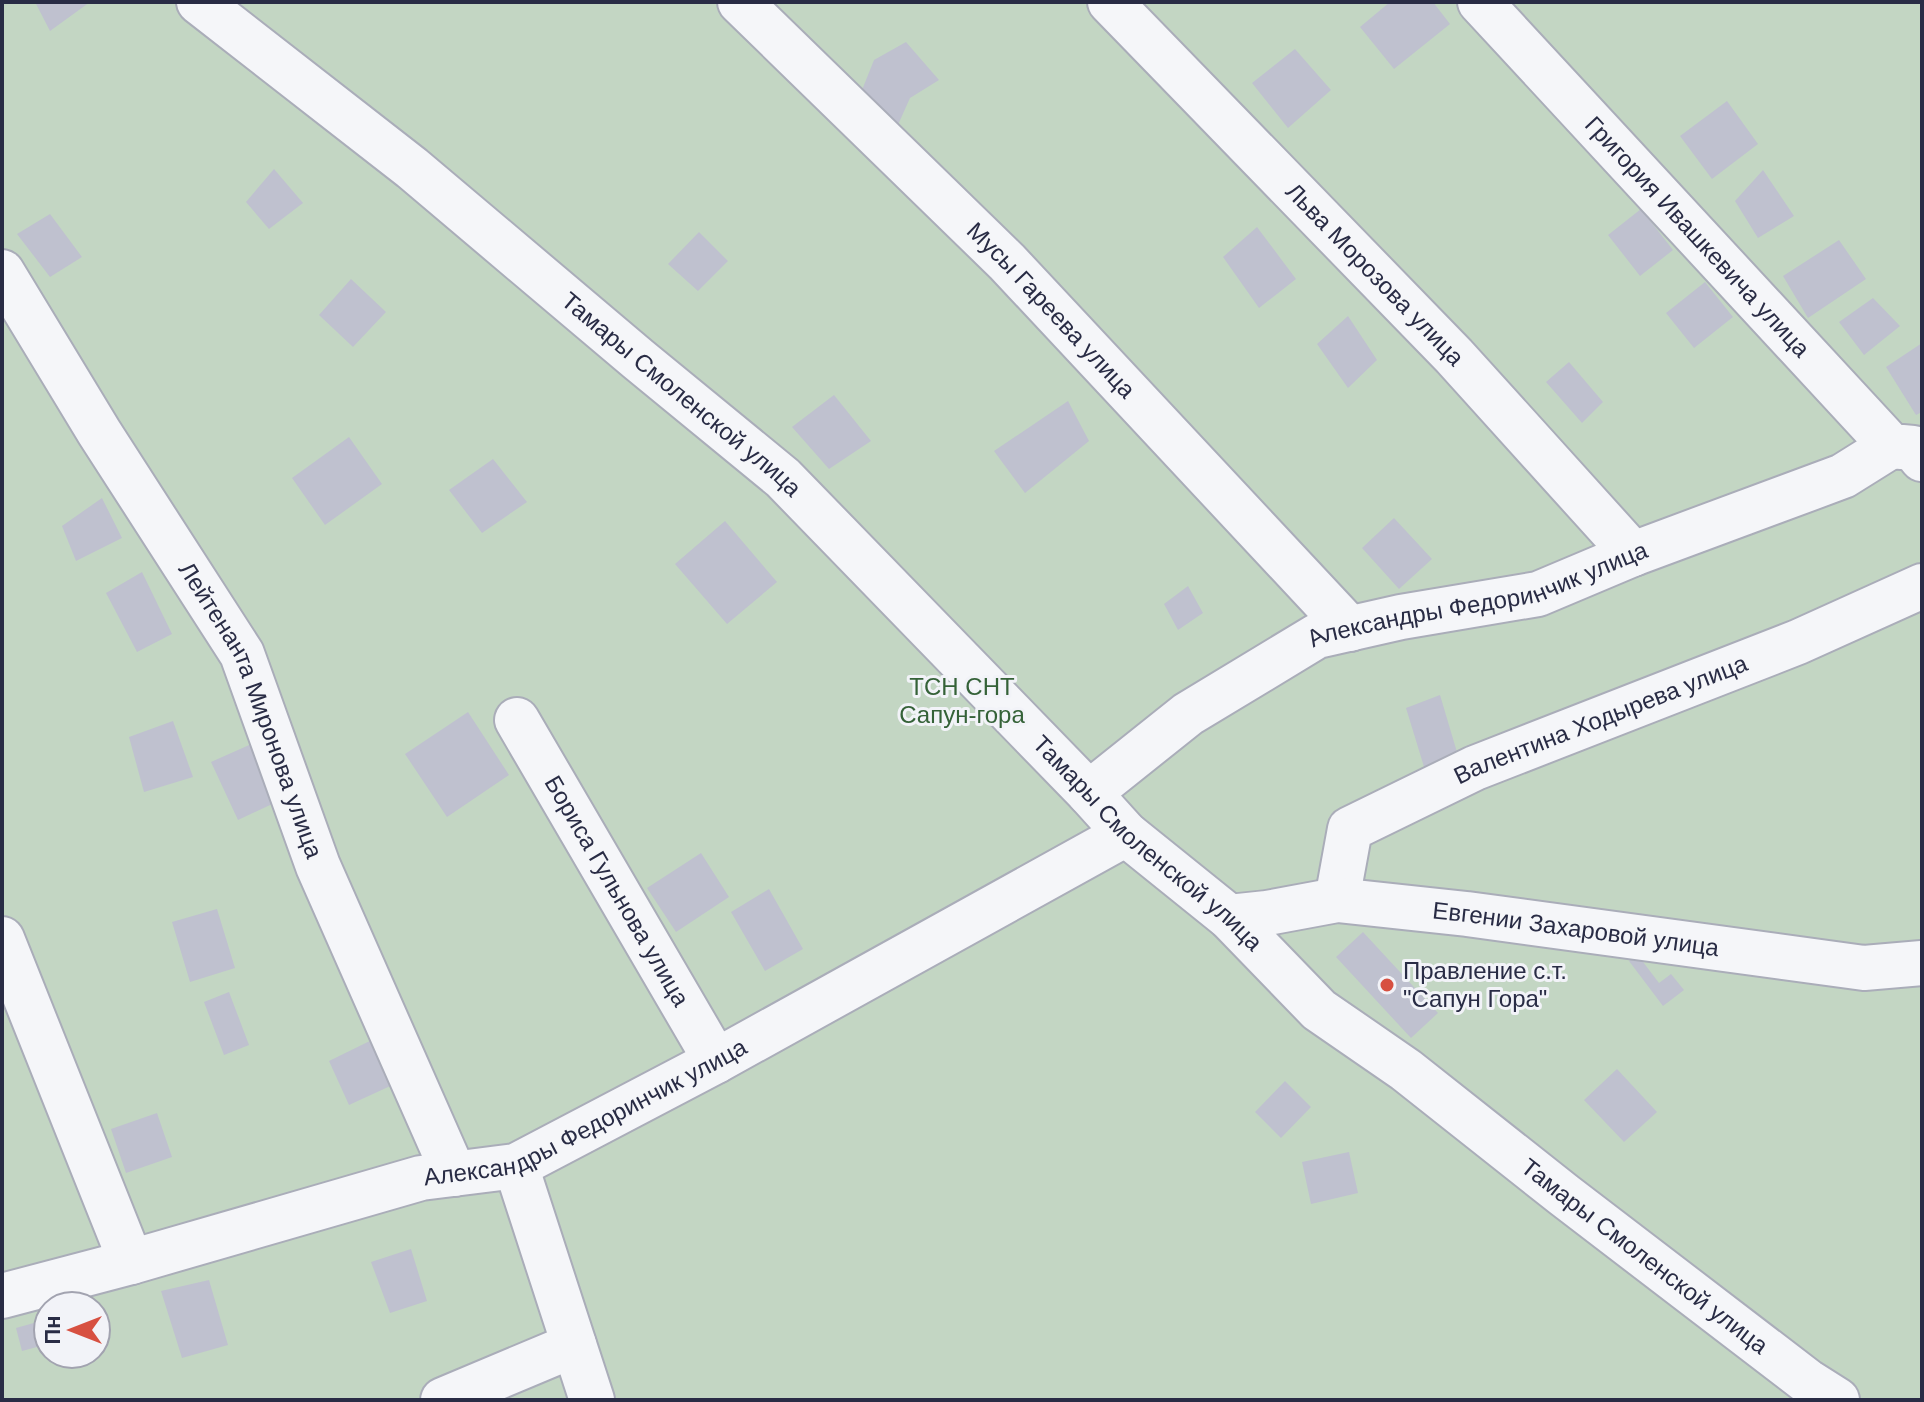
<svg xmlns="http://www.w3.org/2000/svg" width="1924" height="1402" viewBox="0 0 1924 1402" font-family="Helvetica,sans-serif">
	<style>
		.green { fill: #c3d6c3; fill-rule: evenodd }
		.building { fill: #bfc1cf }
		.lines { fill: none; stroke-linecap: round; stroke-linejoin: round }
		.minor-casing { stroke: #aaadb9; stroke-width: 48 }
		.minor { stroke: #f5f6f9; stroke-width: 44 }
		.poi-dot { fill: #d75041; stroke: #f2f3f8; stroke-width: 3 }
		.labels { text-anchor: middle; stroke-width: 6; stroke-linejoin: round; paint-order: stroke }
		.street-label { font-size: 24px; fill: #292c45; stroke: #f2f3f8 }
		.park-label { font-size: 24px; fill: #356238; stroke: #f2f3f8 }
		.poi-label { font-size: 24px; fill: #292c45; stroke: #f2f3f8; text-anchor: start }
	</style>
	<rect width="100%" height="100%" fill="#e2e4eb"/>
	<!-- green -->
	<path class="green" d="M2,2H1922V1400H2ZM48,1306H96V1354H48Z"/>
	<!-- building -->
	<path class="building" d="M35,2H90L50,31Z
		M1390,2H1433L1450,24L1394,69L1360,27Z
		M906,42L939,80L910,98L897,127L862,90L874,60Z
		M1295,49L1331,90L1288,128L1252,83Z
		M1727,101L1758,144L1712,179L1680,136Z
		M274,169L303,203L269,229L246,202Z
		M1763,170L1794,216L1758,238L1735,201Z
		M1641,209L1673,250L1640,276L1608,235Z
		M50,214L82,257L50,277L17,234Z
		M1257,227L1296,279L1259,308L1223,257Z
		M699,232L728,261L698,291L668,264Z
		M1839,240L1866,279L1808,318L1783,276Z
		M351,279L386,312L353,347L319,315Z
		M1705,282L1733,317L1694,348L1666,313Z
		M1873,298L1900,326L1864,355L1839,322Z
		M1348,316L1377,360L1348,388L1317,344Z
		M1922,343V412L1916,415L1886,367Z
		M1569,362L1603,402L1582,423L1546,382Z
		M834,395L871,441L829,469L792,427Z
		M1068,401L1089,441L1025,493L994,451Z
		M349,437L382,484L325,525L292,478Z
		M493,459L527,502L482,533L449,490Z
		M102,498L122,538L76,561L62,526Z
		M1394,518L1432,559L1399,589L1362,548Z
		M725,521L777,582L727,624L675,564Z
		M142,572L172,634L137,652L106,593Z
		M1188,586L1203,613L1178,630L1164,604Z
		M1440,695L1459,759L1425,770L1406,708Z
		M468,712L509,775L447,817L405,754Z
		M173,721L193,777L144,792L129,737Z
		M258,741L283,799L238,820L211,762Z
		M701,853L729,897L676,932L647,888Z
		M769,889L803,949L765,971L731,912Z
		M217,909L235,968L190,982L172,922Z
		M1363,932L1438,1013L1411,1038L1336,957Z
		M1637,954L1659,983L1671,974L1684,990L1663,1006L1629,961Z
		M229,992L249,1045L224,1055L204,1002Z
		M378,1037L399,1082L349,1105L329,1061Z
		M1617,1069L1657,1112L1624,1142L1584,1100Z
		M1285,1081L1311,1107L1281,1138L1255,1112Z
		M157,1113L172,1157L126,1173L111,1129Z
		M1349,1152L1358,1193L1311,1204L1302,1162Z
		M411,1249L427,1301L390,1313L371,1262Z
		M209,1280L228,1345L182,1358L161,1291Z
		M48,1319V1344L22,1351L16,1328Z"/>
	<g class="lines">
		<!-- minor casing -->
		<g class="minor-casing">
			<g id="minor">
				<path id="s1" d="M199,2L412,168L638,359L783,478L1089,793L1126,834L1229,917L1319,1010L1406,1070L1564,1195L1807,1381L1837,1400"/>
				<path id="s2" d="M740,2L1007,262L1350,629"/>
				<path id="s3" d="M1110,2L1454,356L1633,554"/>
				<path id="s4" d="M1480,2L1891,446L1913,448L1922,459"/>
				<path id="s5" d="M2,272L99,432L242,654L318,866L454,1174"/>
				<path id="s6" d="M517,720L716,1061"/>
				<path id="s7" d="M1089,793L1188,714L1317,636L1401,617L1538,594L1633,554L1843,476L1891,446"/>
				<path id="s8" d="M1337,900L1350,829L1475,768L1798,642L1922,586"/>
				<path id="s9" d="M1229,917L1267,913L1337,900L1467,914L1864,968L1922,963"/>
				<path d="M2,939L131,1262"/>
				<path d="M516,1166L592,1400"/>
				<path id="s10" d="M2,1296L131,1262L421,1178L516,1166L716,1061L1126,834"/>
				<path d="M443,1400L574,1345"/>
			</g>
		</g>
		<!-- minor -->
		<use href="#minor" class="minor"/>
	</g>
	<!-- markers -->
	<circle class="poi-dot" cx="1387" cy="985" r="8"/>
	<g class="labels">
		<!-- street labels -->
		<g class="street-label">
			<text dy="8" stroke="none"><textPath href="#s4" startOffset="320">Григория Ивашкевича улица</textPath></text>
			<text dy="8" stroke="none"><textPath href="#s3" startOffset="380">Льва Морозова улица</textPath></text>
			<text dy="8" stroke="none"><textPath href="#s2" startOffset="438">Мусы Гареева улица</textPath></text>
			<text dy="8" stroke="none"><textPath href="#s1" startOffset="622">Тамары Смоленской улица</textPath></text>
			<text dy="8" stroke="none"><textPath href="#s7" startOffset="444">Александры Федоринчик улица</textPath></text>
			<text dy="8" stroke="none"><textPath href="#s5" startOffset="506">Лейтенанта Миронова улица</textPath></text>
			<text dy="8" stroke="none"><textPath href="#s8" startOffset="346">Валентина Ходырева улица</textPath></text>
			<text dy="8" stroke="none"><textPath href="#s1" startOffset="1270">Тамары Смоленской улица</textPath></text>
			<text dy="8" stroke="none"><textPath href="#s6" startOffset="198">Бориса Гульнова улица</textPath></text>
			<text dy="8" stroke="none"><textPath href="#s9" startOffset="350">Евгении Захаровой улица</textPath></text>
			<text dy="8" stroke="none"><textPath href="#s10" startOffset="614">Александры Федоринчик улица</textPath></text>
			<text dy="8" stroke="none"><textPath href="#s1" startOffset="1918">Тамары Смоленской улица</textPath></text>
		</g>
		<!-- park labels -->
		<g class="park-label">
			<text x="962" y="695">ТСН СНТ<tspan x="962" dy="28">Сапун-гора</tspan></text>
		</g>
		<!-- poi labels -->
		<g class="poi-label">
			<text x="1403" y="979">Правление с.т.<tspan x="1403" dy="28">"Сапун Гора"</tspan></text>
		</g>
	</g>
	<!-- border -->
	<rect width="1924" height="1402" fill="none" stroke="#292c45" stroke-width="8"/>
	<!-- north arrow -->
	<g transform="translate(72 1330) rotate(270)"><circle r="38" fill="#f2f3f8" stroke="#a2a3b0" stroke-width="2"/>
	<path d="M0-6L14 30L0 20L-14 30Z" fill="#d75041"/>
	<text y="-12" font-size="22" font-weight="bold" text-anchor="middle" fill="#292c45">Пн</text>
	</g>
</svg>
